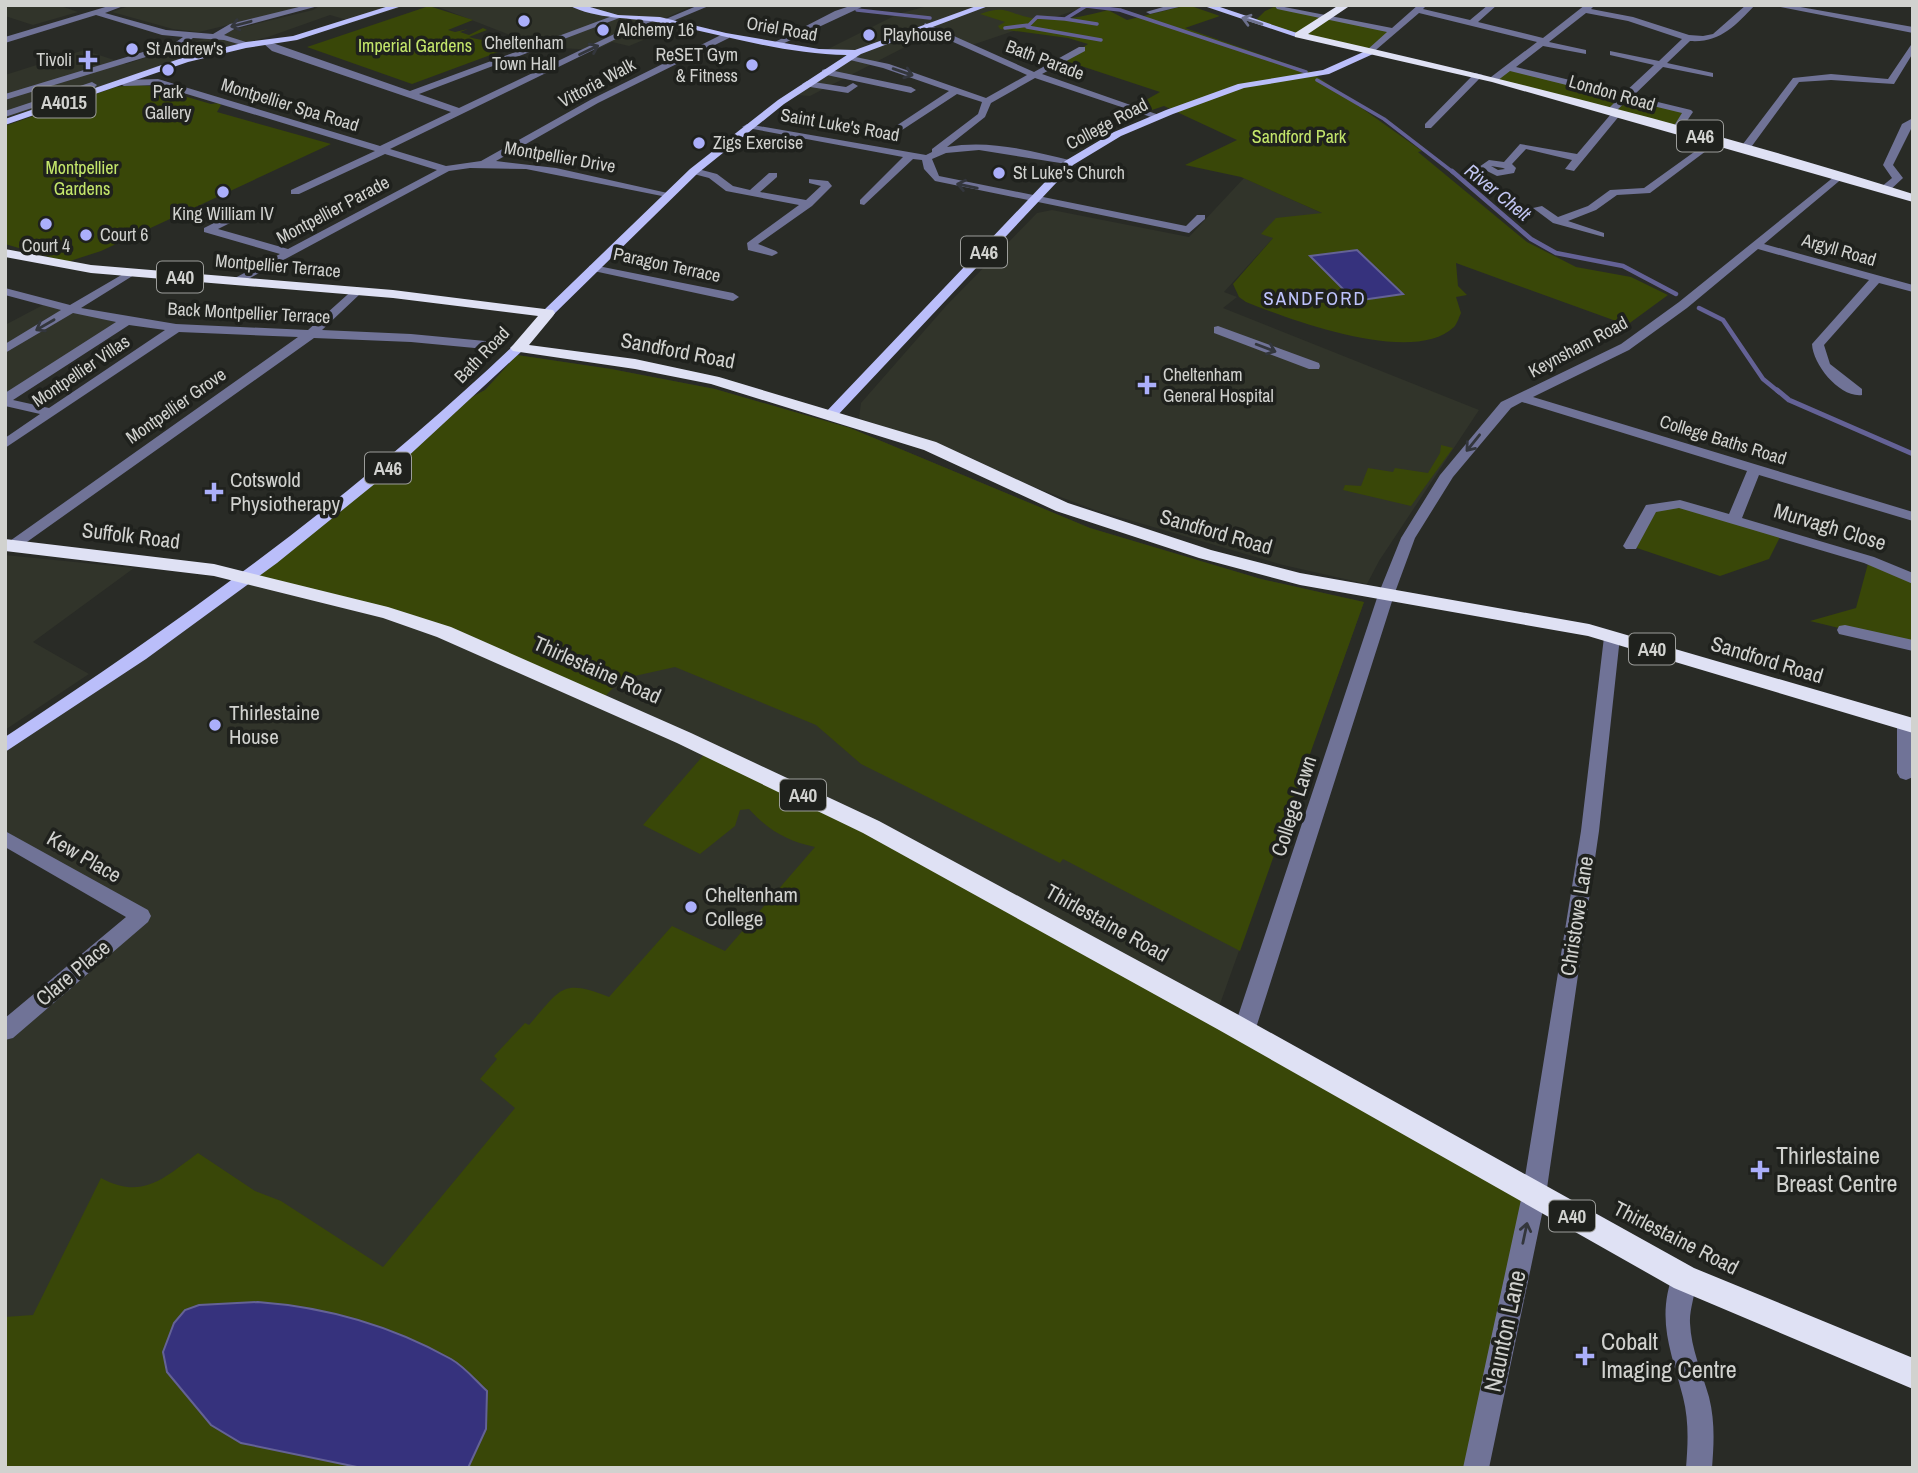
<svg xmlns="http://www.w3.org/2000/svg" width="1918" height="1473" viewBox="0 0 1918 1473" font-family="'Archivo Narrow',sans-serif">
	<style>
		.built { fill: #31342a }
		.green { fill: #394708 }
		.water { fill: #36327d; stroke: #646296; stroke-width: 2 }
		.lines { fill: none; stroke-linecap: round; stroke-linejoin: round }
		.stream-far2 { stroke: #646296; stroke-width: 3.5 }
		.stream-far1 { stroke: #646296; stroke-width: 4.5 }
		.stream { stroke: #646296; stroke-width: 5 }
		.minor { fill: #707397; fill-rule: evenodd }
		.major { fill: #babefa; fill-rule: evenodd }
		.highway { fill: #dfe1f4; fill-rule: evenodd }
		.oneway { stroke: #6c708c }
		.oneway2 { stroke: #33363c }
		.poi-dot { fill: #abaffb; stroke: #1f211d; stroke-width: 2.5 }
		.labels { text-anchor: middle; stroke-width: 7; stroke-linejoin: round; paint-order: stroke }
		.far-street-label { font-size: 18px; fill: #d1d2cf; stroke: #1f211d }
		.far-poi-label { font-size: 18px; fill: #d1d2cf; stroke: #1f211d; text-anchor: start }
		.far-park-label { font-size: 18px; fill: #c4e66b; stroke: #1f211d }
		.shield { fill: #1f211d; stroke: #9c9d9a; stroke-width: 2 }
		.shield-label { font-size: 19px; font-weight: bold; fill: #d1d2cf }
		.far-water-label { font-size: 19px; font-style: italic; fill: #c2c6f2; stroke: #1f211d }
		.far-neighbourhood-label { font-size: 19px; letter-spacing: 2px; fill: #bec3fc; stroke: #1f211d }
		.street-label { font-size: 21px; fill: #d1d2cf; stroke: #1f211d }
		.poi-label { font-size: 21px; fill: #d1d2cf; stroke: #1f211d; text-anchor: start }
		.near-poi-label { font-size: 24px; fill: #d1d2cf; stroke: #1f211d; text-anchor: start }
		.near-street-label { font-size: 24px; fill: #d1d2cf; stroke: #1f211d }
	</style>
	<rect width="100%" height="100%" fill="#292b26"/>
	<!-- built -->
	<path class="built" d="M14,5H58L78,12L33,25L5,16V8Z
		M132,5H310L199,32L173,29L112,12Z
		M321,5H408L354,22L330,15L268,37L235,45L5,118V75L84,50L126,64L235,29L313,10Z
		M433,5H694L663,19L679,25L629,46L612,42L596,50L541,47Z
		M931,5H1091L972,45L934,32L810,96L797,95L845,56L824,51L898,14Z
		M1244,178L1324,214L1262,234L1274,237L1224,292L1237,297L1223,308L1479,410L1379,561L1367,584L1283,565L1095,510L1026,484L965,455L859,418L861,403L946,306L1037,213L1052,210L1189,237Z
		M43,305L120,323L5,398V325Z
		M517,355L611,369L715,389L850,428L1090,528L1261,579L1364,602L1216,1015L5,1468V1031L140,916L5,838V746L95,686L466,400L485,390Z
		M5,555L134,568L33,642L89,674L5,730Z"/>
	<!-- green -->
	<path class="green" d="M1188,5L1220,16L1185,28L1311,72L1422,151L1418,152L1527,242L1576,267L1631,277L1668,295L1627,325L1456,263L1458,286L1467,295L1456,297L1461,313C1459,317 1457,324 1454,327C1413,366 1291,320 1246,302L1239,297L1233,284L1273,238L1261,234L1276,218L1322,213L1241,177L1185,165L1237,140L1164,106L1152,110L1137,105L1160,92L1063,60L1088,44L1068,38L1000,29L998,26L1005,22L980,14C1008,4 1007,14 1032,18C1061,22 1081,17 1108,10L1127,20Z
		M429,6L473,20L448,30L455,32L468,29L460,32L469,35L483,28L487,30L469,37C487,43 503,39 520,44L412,84L307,47Z
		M1274,7L1393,31L1370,52L1254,22L1265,11Z
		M1509,68L1688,112L1677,129L1494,79Z
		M134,85L150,86L211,104L219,103L221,105L217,112L331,144L101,251L67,262L5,244V126L116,87Z
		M517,355L611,369L715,389L850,428L1090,528L1261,579L1364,602L1240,951L1063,859L1060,863L861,764L816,725L675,667L621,679L600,702L444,632L250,578L466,400L485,390Z
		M1441,445L1453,448L1411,506L1343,490L1345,485L1361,486L1368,468L1393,472L1395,468L1428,473L1440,453Z
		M1665,504L1782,533L1769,559L1720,576L1631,546L1647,514Z
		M1869,560L1913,579V646L1810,621L1856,608Z
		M708,750L871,827L1534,1195L1476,1468H5V1317L33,1315L101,1178C143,1201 165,1177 198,1153L255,1191L281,1201L383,1267L515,1108L480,1079L497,1059L494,1056L525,1023L529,1025C561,989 561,978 609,997L672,926L725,951L815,847C787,841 769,831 749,809L740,810L735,826L700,854L643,825Z"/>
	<!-- water -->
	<path class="water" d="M1357,250L1403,294L1355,301L1310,256Z
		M258,1302C325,1307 392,1326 451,1359C465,1367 476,1381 487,1391L486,1429L468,1468L357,1467L241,1443L211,1425L167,1372L163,1352L174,1323L185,1310L199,1305Z"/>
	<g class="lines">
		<!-- stream-far2 -->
		<path class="stream-far2" d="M857,10L930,18
			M1065,19L1097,24
			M1027,27L1101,40
			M1005,28L1029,25L1037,17L1065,19L1086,6L1120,10L1306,72
			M1317,80L1384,119L1454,173"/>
		<!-- stream-far1 -->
		<path class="stream-far1" d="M1452,171L1531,239L1556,253L1623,266L1676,294
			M1699,308L1723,320L1763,379L1779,392"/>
		<!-- stream -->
		<path class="stream" d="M1777,390L1789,400L1913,454"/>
		<!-- minor -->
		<path class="minor" d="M112,5H126L105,13L166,30L213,34L230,24L307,5H322L236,28L224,35L249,43V47L224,40L193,38L182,46L5,100V94L176,42L183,37L162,35L96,15L5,43V37Z
			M699,5H711L668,23L661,21Z
			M853,5H866L778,46L771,44L835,11Z
			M1170,5H1187L1150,14L1146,12Z
			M1274,5L1392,28L1418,5H1427L1423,9L1470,20L1488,5H1497L1478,22L1543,38L1585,5H1595L1591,9L1633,17L1689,35L1703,36L1713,34L1746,5H1755C1735,26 1720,43 1690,41L1667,63L1713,73V77L1663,67L1633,96L1691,110L1693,112L1680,131L1672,129L1682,113L1628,100L1617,110L1622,113L1620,115L1574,171L1565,169L1572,160L1526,149L1512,164L1516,168L1514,173L1497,176L1479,167L1489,160L1504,162L1520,144L1577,154L1611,114L1606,111L1619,98L1510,71L1497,81H1491V77L1537,42L1419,13L1370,55L1366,52L1367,50L1387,32L1277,9ZM1586,13L1628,21L1682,39L1659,61L1610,51V55L1654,65L1624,93L1516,67L1543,46L1586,54V50L1549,42ZM1491,166L1503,168L1505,169L1498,170Z
			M1770,5H1789L1913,27V33Z
			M615,15L622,17L419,94L459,108L650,17L657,19L390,149L446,166L481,161L592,99L723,34H729V38L598,103L496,161L556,168L672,194V198L526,169L470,168L449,171L237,285L233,283V279L280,254L204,232V228L232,214H240V218L218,229L288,249L437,170L385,154L299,194H291V190L375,151L157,85L124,86L119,83L124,80L158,79L380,146L451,112L272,51L264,44V40L410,91Z
			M925,23L1034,72L1079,47H1085V51L1042,74L1162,116L1154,118L1035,78L991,103L985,117L947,147C989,139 1032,151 1073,161V165L979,150L946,153L932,159L939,176L1186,226L1197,215H1205V219L1189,233L935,181L924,169L922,160L913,159L864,205L860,204V200L903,157L742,127L747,124L926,155L932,152V149L978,114L982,102L957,94L902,130H896V126L949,91L883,68L846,59V55L889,64L986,98L1027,75L922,28Z
			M1913,42V53L1894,84L1831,80L1799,82L1749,150L1740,148L1793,78L1831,74L1888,79Z
			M825,69L911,87L916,90L911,93L822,74V70Z
			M1475,73L1483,75L1431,128H1425V124Z
			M807,81L846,87L853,83L858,86L848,93L804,86L802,84Z
			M92,82L97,85L95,87L77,93L83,95V99L68,96L5,117V111Z
			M1913,118V125L1893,165L1903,178L1889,191H1881V187L1892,178L1883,165L1902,124Z
			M1715,137L1720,140L1718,142L1650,193L1617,195L1596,210L1568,221L1604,233V237L1553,223L1533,208L1542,206L1558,217L1588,206L1610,190L1644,188Z
			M694,168L717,174L733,186L750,190L769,173H777V177L760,192L806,200L821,186L809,183V179L828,181L832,186L812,206L758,244L776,251L778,253L772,256L748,250L747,243L799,205L726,191L709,178L690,173L689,171Z
			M1840,172L1845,175L1844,177L1764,244L1913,285V292L1879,283L1824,345L1830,364L1862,389V395C1840,398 1813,365 1812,344L1869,280L1758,249L1687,308L1629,350L1533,397L1913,512V521L1759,475L1742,518L1874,557L1913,573V584L1864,563L1679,508L1656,512L1636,549H1626L1623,546L1646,505L1680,500L1729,514L1747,471L1522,402L1511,408L1453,477L1415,538L1394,595L1255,1031L1252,1038L1244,1040L1236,1038L1233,1031L1378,595L1401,538L1440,475L1501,402L1621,344L1679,302Z
			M593,265L733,293L739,297L733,301L589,270V266Z
			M130,270L134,271V275L81,308L176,324L308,330L356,287L360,288V294L322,330L411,334L496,342L502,346L496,350L411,342L314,338L17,549H7V543L298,337L179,332L5,448V438L40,414L5,406V393L116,322L73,313L5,353V344L61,310L5,295V288L70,305ZM129,325L165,330L49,408L13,400Z
			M1218,326L1319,363L1320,366L1319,369H1309L1214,333V327Z
			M1845,625L1913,640V651L1839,634L1837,630L1839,626Z
			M1612,632L1620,637L1599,831L1546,1195L1489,1468H1463L1522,1195L1581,831L1604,637Z
			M1906,718L1913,721V777L1906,780L1900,778L1897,773V724Z
			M5,831L148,910L151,916L148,922L13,1038L5,1040V1018L126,917L5,847Z
			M1684,1266L1693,1269C1700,1287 1689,1305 1690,1323C1691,1349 1702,1372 1709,1397C1715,1421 1714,1443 1712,1468H1686C1688,1443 1689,1421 1683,1397C1671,1350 1655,1318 1675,1269Z"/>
		<!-- major -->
		<path class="major" d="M392,5H405L297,40L246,48L188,62L5,125V119L182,58L246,42L293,36Z
			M568,5H583L618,15L660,17L726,33L819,49L855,50L979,5H991L861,54L784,104L698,173L552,316H544V310L690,169L778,100L847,55C784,54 724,35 662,23C631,17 597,20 568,5Z
			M1201,5H1214L1303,35L1296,37Z
			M1370,49L1374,52L1373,54L1329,74L1244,88L1173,114L1121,136L1073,165L836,417H826L824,414L1065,161L1114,132L1166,110L1238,84L1323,70Z
			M518,344L524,348L522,351L403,461L277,563L146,659L5,752V737C187,617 355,496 514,345Z"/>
		<!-- highway -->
		<path class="highway" d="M1339,5H1351L1308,34C1511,80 1714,131 1913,194V202L1492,82L1295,37V33Z
			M5,249L91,265L393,290L553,310L555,313L553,316L529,345L635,359L719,377L936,442L1068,503L1211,550L1300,573L1589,624L1913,718V733L1588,636L1300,585L1199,558L1056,511L924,450L711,384L635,369L513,351L510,348L513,345L538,316L393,298L91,273L5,257Z
			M5,539L214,564L388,607L451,627L691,733L879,821L1237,1014L1694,1268L1913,1358V1389L1674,1288L1219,1030L863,833L677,743L437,637L383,618L214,576L5,551Z"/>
	</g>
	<!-- one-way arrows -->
	<defs><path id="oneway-shaft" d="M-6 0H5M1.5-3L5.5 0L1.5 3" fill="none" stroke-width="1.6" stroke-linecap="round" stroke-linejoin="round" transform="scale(1.75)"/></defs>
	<use class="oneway" href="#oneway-shaft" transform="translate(1252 21) rotate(-163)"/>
	<g class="oneway2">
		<use href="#oneway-shaft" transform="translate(241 24) rotate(165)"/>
		<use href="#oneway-shaft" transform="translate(589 50) rotate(-25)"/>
		<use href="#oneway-shaft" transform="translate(903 72) rotate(19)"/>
		<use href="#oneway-shaft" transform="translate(967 186) rotate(-168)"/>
		<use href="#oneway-shaft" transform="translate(45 325) rotate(150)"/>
		<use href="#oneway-shaft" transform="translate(1266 348) rotate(21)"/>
		<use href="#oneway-shaft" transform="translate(1473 443) rotate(129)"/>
		<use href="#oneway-shaft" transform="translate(1525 1233) rotate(-78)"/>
	</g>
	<!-- markers -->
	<g class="poi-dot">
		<circle cx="524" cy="21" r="7"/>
		<circle cx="603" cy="30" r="7"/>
		<circle cx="869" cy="35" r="7"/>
		<circle cx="132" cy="49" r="7"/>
		<path d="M84.5 49.5h7v7h7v7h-7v7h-7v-7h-7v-7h7z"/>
		<circle cx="752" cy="65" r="7"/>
		<circle cx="168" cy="70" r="7"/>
		<circle cx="699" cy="143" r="7"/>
		<circle cx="999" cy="173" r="7"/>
		<circle cx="223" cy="192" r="7"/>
		<circle cx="46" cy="224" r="7"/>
		<circle cx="86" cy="235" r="7"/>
		<path d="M1143.5 374.5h7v7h7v7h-7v7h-7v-7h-7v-7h7z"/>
		<path d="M210.5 481.5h7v7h7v7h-7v7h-7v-7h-7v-7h7z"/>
		<circle cx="215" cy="725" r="7"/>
		<circle cx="691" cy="907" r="7"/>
		<path d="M1756.5 1159.5h7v7h7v7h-7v7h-7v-7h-7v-7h7z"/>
		<path d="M1581.5 1345.5h7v7h7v7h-7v7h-7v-7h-7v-7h7z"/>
	</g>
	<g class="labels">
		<!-- far-street labels -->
		<g class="far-street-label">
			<text transform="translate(782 29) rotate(10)" y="6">Oriel Road</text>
			<text transform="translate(1045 60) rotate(21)" y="6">Bath Parade</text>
			<text transform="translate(597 83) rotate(-28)" y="6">Vittoria Walk</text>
			<text transform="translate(1612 93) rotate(16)" y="6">London Road</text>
			<text transform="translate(290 105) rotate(17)" y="6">Montpellier Spa Road</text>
			<text transform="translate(1107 124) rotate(-28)" y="6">College Road</text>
			<text transform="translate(840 125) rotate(10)" y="6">Saint Luke's Road</text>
			<text transform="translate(560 157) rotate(10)" y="6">Montpellier Drive</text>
			<text transform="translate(333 210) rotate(-28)" y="6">Montpellier Parade</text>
			<text transform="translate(1839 250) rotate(16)" y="6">Argyll Road</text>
			<text transform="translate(667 265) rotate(12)" y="6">Paragon Terrace</text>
			<text transform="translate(278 266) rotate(5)" y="6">Montpellier Terrace</text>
			<text transform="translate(249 313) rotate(3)" y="6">Back Montpellier Terrace</text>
			<text transform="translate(1578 347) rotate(-28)" y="6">Keynsham Road</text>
			<text transform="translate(482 355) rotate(-46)" y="6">Bath Road</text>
			<text transform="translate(81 371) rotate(-34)" y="6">Montpellier Villas</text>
			<text transform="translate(176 406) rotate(-35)" y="6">Montpellier Grove</text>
			<text transform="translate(1723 440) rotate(17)" y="6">College Baths Road</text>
		</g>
		<!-- far-poi labels -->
		<g class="far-poi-label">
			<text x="617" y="36">Alchemy 16</text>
			<text x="883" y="41">Playhouse</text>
			<text x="524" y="49" text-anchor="middle">Cheltenham<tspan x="524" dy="21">Town Hall</tspan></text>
			<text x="146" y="55">St Andrew's</text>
			<text x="738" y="61" text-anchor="end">ReSET Gym<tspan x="738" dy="21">&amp; Fitness</tspan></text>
			<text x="72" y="66" text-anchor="end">Tivoli</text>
			<text x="168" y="98" text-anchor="middle">Park<tspan x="168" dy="21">Gallery</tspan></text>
			<text x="713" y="149">Zigs Exercise</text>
			<text x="1013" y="179">St Luke's Church</text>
			<text x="223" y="220" text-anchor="middle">King William IV</text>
			<text x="100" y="241">Court 6</text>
			<text x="46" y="252" text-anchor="middle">Court 4</text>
			<text x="1163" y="381">Cheltenham<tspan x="1163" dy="21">General Hospital</tspan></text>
		</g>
		<!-- far-park labels -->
		<g class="far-park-label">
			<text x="415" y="52">Imperial Gardens</text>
			<text x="1299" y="143">Sandford Park</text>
			<text x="82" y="174">Montpellier<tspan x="82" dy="21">Gardens</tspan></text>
		</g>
		<!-- shield labels -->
		<g class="shield">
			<rect x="32.5" y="86.5" width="63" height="31" rx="5"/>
			<rect x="1677" y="120.5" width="46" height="31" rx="5"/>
			<rect x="961" y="236.5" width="46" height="31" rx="5"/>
			<rect x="157" y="261.5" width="46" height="31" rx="5"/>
			<rect x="365" y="452.5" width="46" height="31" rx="5"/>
			<rect x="1629" y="633.5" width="46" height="31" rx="5"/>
			<rect x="780" y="779.5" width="46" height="31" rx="5"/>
			<rect x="1549" y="1200.5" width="46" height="31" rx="5"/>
		</g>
		<g class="shield-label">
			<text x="64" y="109">A4015</text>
			<text x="1700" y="143">A46</text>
			<text x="984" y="259">A46</text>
			<text x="180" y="284">A40</text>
			<text x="388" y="475">A46</text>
			<text x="1652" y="656">A40</text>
			<text x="803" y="802">A40</text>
			<text x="1572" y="1223">A40</text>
		</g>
		<!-- far-water labels -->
		<g class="far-water-label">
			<text transform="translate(1498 192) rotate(39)" y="7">River Chelt</text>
		</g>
		<!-- far-neighbourhood labels -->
		<g class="far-neighbourhood-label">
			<text x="1315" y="305">SANDFORD</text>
		</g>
		<!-- street labels -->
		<g class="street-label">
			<text transform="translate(678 351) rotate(11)" y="7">Sandford Road</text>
			<text transform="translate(1830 527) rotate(17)" y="7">Murvagh Close</text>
			<text transform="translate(1216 532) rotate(16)" y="7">Sandford Road</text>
			<text transform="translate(131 536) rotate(7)" y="7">Suffolk Road</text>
			<text transform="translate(1767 660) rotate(17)" y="7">Sandford Road</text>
			<text transform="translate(597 670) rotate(24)" y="7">Thirlestaine Road</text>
			<text transform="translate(1294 806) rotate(-72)" y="7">College Lawn</text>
			<text transform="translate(84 857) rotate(30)" y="7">Kew Place</text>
			<text transform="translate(1577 916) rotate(-81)" y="7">Christowe Lane</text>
			<text transform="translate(1107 923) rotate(29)" y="7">Thirlestaine Road</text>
			<text transform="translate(73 973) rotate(-40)" y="7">Clare Place</text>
			<text transform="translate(1676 1238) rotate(27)" y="7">Thirlestaine Road</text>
		</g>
		<!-- poi labels -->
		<g class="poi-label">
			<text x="230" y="487">Cotswold<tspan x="230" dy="24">Physiotherapy</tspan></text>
			<text x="229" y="720">Thirlestaine<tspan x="229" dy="24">House</tspan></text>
			<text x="705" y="902">Cheltenham<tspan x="705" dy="24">College</tspan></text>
		</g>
		<!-- near-poi labels -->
		<g class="near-poi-label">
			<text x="1776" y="1164">Thirlestaine<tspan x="1776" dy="28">Breast Centre</tspan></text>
			<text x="1601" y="1350">Cobalt<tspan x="1601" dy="28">Imaging Centre</tspan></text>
		</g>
		<!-- near-street labels -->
		<g class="near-street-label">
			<text transform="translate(1505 1331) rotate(-78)" y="8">Naunton Lane</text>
		</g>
	</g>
	<!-- border -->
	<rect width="1918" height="1473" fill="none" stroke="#d1d2cf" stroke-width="14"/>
</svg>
